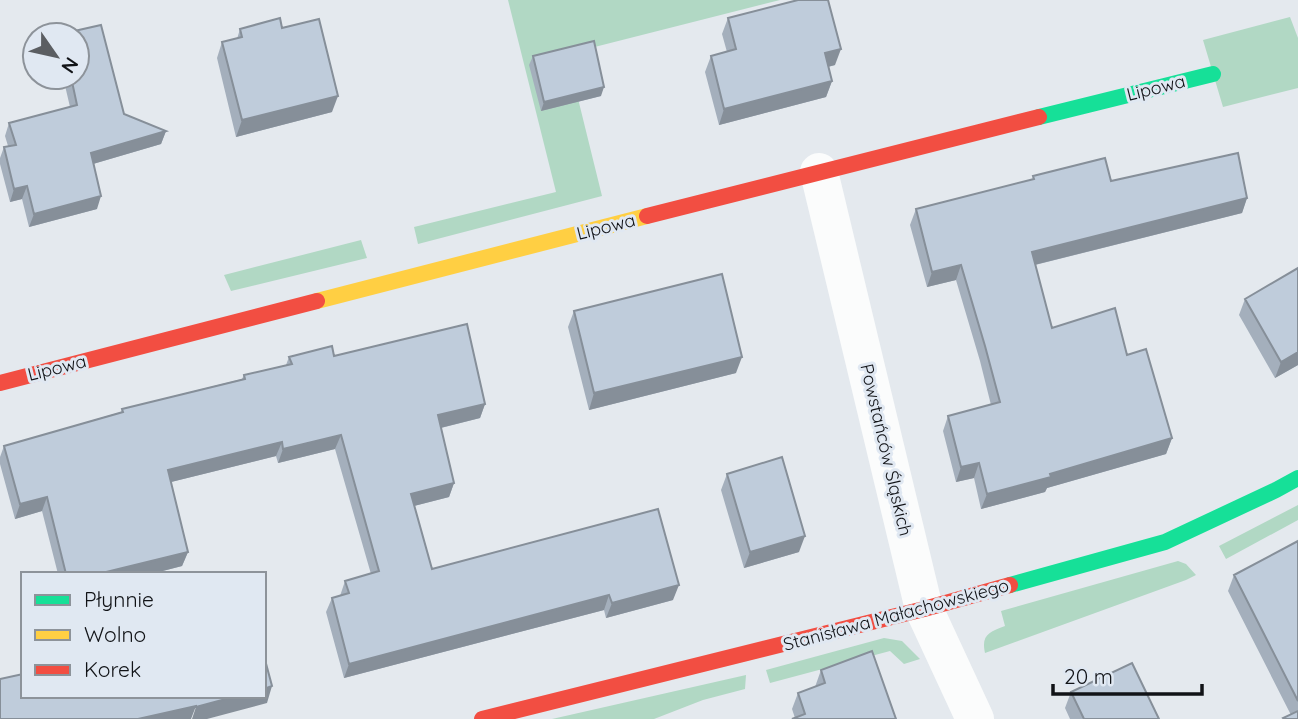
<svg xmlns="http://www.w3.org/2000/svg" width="1298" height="719" viewBox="0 0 1298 719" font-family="Quicksand,sans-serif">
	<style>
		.green { fill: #b1d8c4 }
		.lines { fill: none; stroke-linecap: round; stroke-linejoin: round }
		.street { stroke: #fbfcfc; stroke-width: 38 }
		.fast { stroke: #16e098; stroke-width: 16 }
		.slow { stroke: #ffcf43; stroke-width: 16 }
		.jam { stroke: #f24e42; stroke-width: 16 }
		.wall { fill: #a4afbc }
		.shaded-wall { fill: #868f99 }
		.building { fill: #bfccdb; stroke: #868f99; stroke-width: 2 }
		.labels { text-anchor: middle; stroke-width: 6; stroke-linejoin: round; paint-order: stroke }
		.street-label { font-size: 18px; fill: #111317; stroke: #e0e8f2 }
	</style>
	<rect width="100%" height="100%" fill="#e4e9ee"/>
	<!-- green -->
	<path class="green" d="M508,0H780L567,54L602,196L418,244L414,227L556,192Z
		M1290,17L1298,38V88L1223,107L1203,40Z
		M361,240L367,258L231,291L224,275Z
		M1298,505V520L1226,559L1219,546Z
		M1178,561L1186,564L1196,575L1186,580L985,653C981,635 989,632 1005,626L1001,611Z
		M884,638L902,641L920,659L904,664L890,651L770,683L766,670Z
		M746,675L745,689L703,700L654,719H552Z"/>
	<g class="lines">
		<!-- street -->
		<path class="street" d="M819,172L924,609L975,719"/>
		<!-- fast -->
		<path class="fast" d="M1039,117L1213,74
			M1010,585L1165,542L1276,490L1298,478"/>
		<!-- slow -->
		<path class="slow" d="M317,301L647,216"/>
		<!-- jam -->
		<path class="jam" d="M647,216L1039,117
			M0,383L317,301
			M482,719L924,609L1010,585"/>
	</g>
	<!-- wall -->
	<path class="wall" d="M728,18L835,65L828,67L832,81L826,97L719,125L705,72L711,56L727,52L722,34Z
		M282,28L332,112L236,137L217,58L222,42L237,39L240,29Z
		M533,56L601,96L541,111L529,65Z
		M63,77H77L124,114L166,131L161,144L93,164L97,209L29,227L22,199L10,202L0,164V158L4,147L8,146L5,136L9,123L70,107Z
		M1033,176L1111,181L1247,198L1242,213L1035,265L1052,328L1127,355L1172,438L1166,454L1047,488L1045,492L981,509L974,478L956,482L943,431L948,416L991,405L980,361L956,280L927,287L910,225L916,209L1032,180Z
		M1245,299L1298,365L1275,378L1239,315Z
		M574,311L736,373L589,410L568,327Z
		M334,356L485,404L480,418L441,428L454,483L449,497L414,506L432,569L673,600L606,618L604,610L344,678L326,612L332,598L340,596L345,581L371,574L335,449L278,463L276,456L171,482L188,552L182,566L151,574H58L42,511L15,519L0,464V457L4,446L121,412L122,409L242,379L244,375L286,365L289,357Z
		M727,474L799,552L744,568L721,490Z
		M1298,541V719H1283L1291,715L1228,591L1234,575Z
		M821,670L896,719L795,718L792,709L798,693L815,687Z
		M1071,692L1159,719H1070L1065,708Z"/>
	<!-- shaded-wall -->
	<path class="shaded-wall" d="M841,49L835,65L819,69L825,53Z
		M832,81L826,97L719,125L724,109Z
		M604,87L601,96L541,111L544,102Z
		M338,96L332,112L236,137L242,120Z
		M166,131L161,144L86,166L91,153Z
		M27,186L22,199L10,202L14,189Z
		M101,196L97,209L29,227L34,214Z
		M1247,198L1242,213L1026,267L1032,252Z
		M961,265L956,280L927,287L932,272Z
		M1298,352V365L1275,378L1281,362Z
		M742,357L736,373L589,410L594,393Z
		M485,404L480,418L432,430L438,415Z
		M341,435L335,449L278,463L283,449Z
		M1172,438L1166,454L1047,488L1045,492L981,509L987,494L1050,474Z
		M282,442L276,456L163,484L168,470Z
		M979,463L974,478L956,482L961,467Z
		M454,483L449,497L406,508L411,494Z
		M47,497L42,511L15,519L20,504Z
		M805,536L799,552L744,568L750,552Z
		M188,552L182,566L151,574H98Z
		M679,585L673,600L606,618L612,603Z
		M609,595L604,610L344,678L349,664Z
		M272,686L267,703L207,719H192L196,707L237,696H264V689Z
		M196,706L191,719H138Z"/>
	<!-- building -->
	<path class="building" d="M798,0H828L841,49L825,53L832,81L724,109L711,56L736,49L728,18Z
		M280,18L282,28L319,19L338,96L242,120L222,42L242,37L240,29Z
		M101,25L124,114L166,131L91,153L101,196L34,214L27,186L14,189L4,147L16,145L9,123L77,105L71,77H77V35L61,34Z
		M594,41L604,87L544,102L533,56Z
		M1238,153L1247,198L1032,252L1052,328L1115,308L1127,355L1146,349L1172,438L1050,474L1051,477L987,494L979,463L961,467L948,416L1000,402L985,346L961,265L932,272L916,209L1034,179L1033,176L1105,158L1111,181Z
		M1298,268V352L1281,362L1245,299Z
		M722,274L742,357L594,393L574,311Z
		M467,324L485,404L438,415L454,483L411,494L432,569L658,509L679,585L612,603L609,595L349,664L332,598L349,593L345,581L379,571L341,435L283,449L282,442L168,470L188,552L98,574H66L47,497L20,504L4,446L123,412L122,409L245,379L244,375L292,364L289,357L332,346L334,356Z
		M782,457L805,536L750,552L727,474Z
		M1298,541V701L1234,575Z
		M872,651L896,719H792L805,714L798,693L825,683L821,670Z
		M264,656L272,686L264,689Z
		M1132,663L1159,719H1084L1071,692Z
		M23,674V696H237L196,707V706L138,719H0V679Z
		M1298,711V719H1284L1283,718Z"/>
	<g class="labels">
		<!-- street labels -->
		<g class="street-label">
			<text transform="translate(1156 88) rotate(-14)" y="6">Lipowa</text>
			<text transform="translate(606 227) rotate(-14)" y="6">Lipowa</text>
			<text transform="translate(57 368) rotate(-14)" y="6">Lipowa</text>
			<text transform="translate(886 450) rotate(77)" y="6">Powstańców Śląskich</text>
			<text transform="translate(896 615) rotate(-15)" y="6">Stanisława Małachowskiego</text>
		</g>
	</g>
	<!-- legend -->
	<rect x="21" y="572" width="245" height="126" fill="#e0e8f2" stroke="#8d939a" stroke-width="2"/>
	<rect x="35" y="595" width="35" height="10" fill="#16e098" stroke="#8d939a" stroke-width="2"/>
	<text x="84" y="607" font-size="21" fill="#111317">Płynnie</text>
	<rect x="35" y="630" width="35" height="10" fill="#ffcf43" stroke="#8d939a" stroke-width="2"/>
	<text x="84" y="642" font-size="21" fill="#111317">Wolno</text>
	<rect x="35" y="665" width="35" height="10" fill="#f24e42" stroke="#8d939a" stroke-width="2"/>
	<text x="84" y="677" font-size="21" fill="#111317">Korek</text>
	<!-- north arrow -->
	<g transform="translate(56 56) rotate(124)"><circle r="33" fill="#e0e8f2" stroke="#8d939a" stroke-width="2"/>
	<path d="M0-5L12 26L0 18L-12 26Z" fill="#5b5e62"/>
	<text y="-10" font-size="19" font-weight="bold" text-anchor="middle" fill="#111317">N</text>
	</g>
	<!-- scale -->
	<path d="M1053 684v10h149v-10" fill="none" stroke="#111317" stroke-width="3.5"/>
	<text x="1064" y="684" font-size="21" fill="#111317" stroke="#e0e8f2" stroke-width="5" paint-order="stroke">20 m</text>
</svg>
